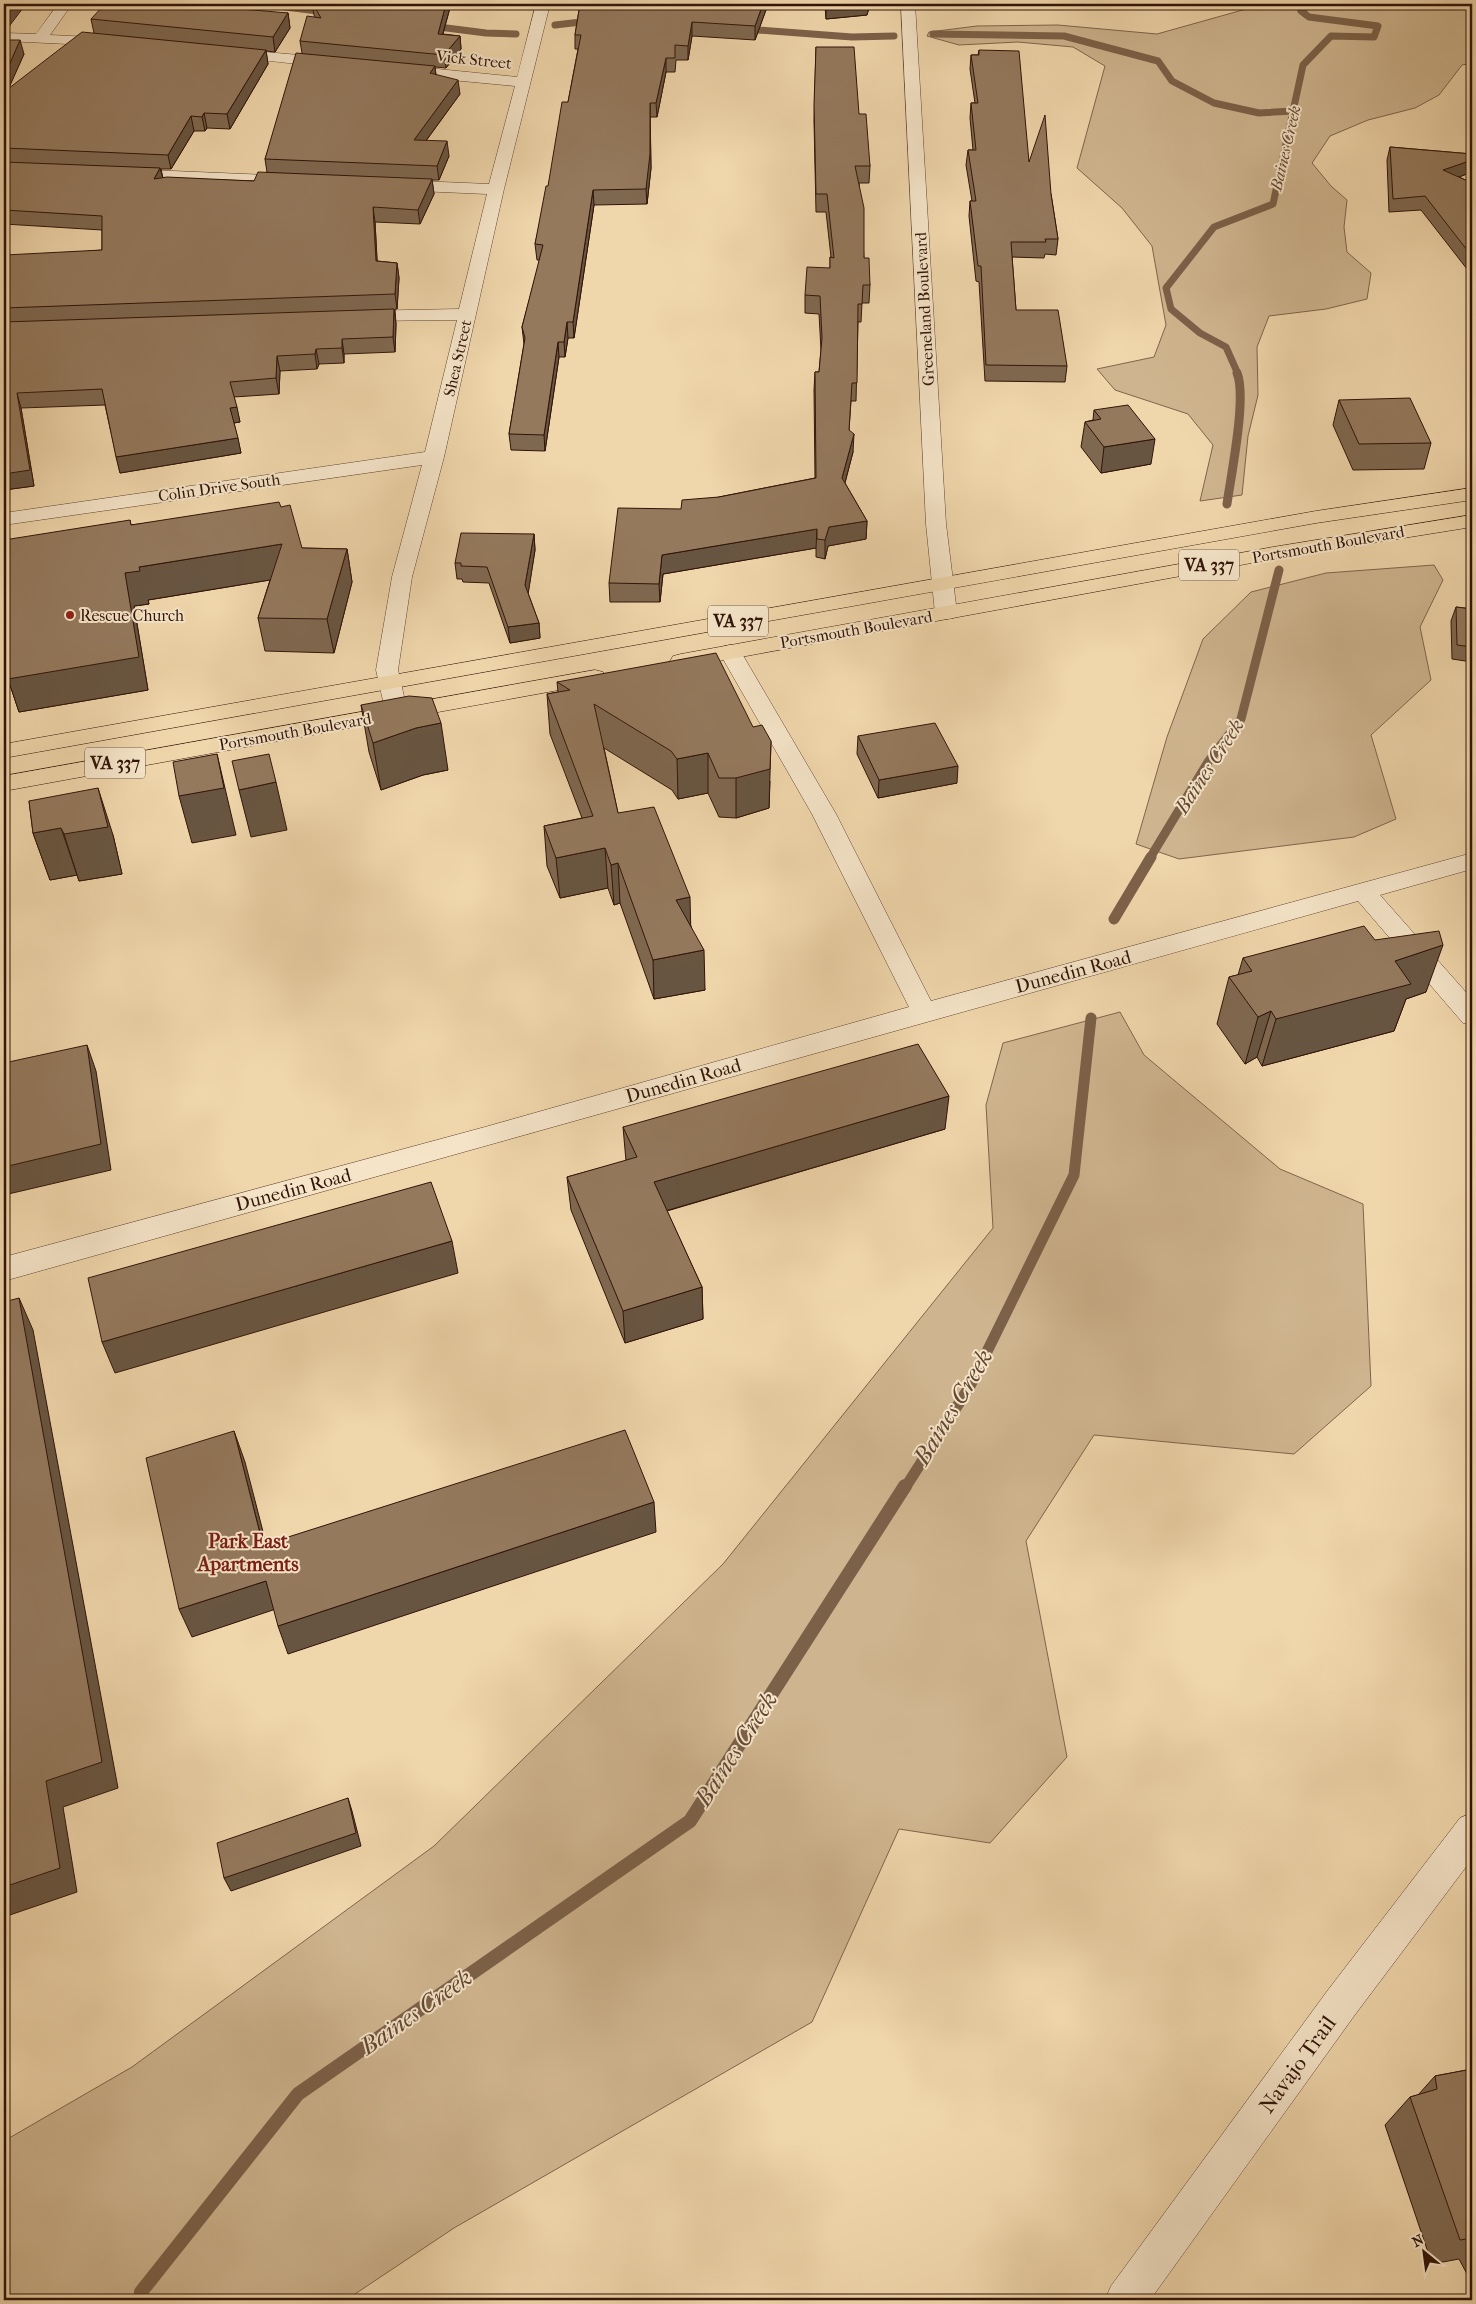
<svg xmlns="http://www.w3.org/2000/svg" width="1476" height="2304" viewBox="0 0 1476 2304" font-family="'IM FELL French Canon',serif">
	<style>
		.green { fill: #cfb58f; stroke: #80644c }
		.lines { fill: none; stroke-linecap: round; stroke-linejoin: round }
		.stream-far3 { stroke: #7c6149; stroke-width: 7 }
		.stream-far2 { stroke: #7c6149; stroke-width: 9 }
		.stream-far1 { stroke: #7c6149; stroke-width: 11 }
		.stream { stroke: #7c6149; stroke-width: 14 }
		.minor-casing { stroke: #604431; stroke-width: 1 }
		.major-casing { stroke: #301408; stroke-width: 1 }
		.minor { fill: #f5e4c8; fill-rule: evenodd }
		.major { fill: #f0d6ab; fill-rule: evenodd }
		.wall { fill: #7f6850; stroke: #301408 }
		.shaded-wall { fill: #685541; stroke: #301408 }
		.building { fill: #94795d; stroke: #301408 }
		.poi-dot { fill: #8f2418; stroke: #f5e4c8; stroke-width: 2 }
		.labels { text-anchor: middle; stroke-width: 4; stroke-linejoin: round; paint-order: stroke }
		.far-street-label { font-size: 16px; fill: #301408; stroke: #f5e4c8 }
		.far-water-label { font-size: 16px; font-style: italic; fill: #634733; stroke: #f5e4c8 }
		.far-poi-label { font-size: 16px; fill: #301408; stroke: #f5e4c8; text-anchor: start }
		.shield { fill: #f5e4c8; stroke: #6b5242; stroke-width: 1 }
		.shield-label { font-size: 18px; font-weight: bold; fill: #301408 }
		.street-label { font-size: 19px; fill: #301408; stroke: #f5e4c8 }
		.water-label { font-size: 20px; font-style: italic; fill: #634733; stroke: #f5e4c8 }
		.neighbourhood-label { font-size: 20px; font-weight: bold; fill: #7a1f14; stroke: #f5e4c8 }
		.near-street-label { font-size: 22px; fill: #301408; stroke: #f5e4c8 }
		.near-water-label { font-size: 24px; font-style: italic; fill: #634733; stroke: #f5e4c8 }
	</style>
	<rect width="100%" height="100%" fill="#f0d6ab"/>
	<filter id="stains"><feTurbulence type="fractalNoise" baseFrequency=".004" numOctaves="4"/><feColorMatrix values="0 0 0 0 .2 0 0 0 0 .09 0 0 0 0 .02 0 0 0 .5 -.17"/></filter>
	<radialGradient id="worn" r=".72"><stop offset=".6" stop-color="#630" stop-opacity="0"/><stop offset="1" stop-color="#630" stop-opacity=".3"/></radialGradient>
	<!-- green -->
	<path class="green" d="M1264,4H1293L1294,8L1307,12L1305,4H1472V63L1462,65L1439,95L1415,108L1368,120L1330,136L1312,163L1331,186L1347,200L1344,227L1347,252L1371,273L1367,299L1326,309L1269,316L1257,347L1258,395L1248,436L1242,495L1200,501L1213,445L1188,414L1115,390L1097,369L1154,357L1166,325L1152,246L1122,208L1077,168L1105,66L1073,47L1018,42L959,45L927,36L929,32L977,26L1058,25L1157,34Z
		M1434,565L1443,580L1420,627L1431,680L1371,735L1396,819L1354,837L1179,859L1136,844L1167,737L1203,639L1251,592L1326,573Z
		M1120,1012L1144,1055L1280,1169L1363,1204L1371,1386L1294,1454L1094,1435L1026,1541L1067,1757L990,1843L899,1829L812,2022L454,2228L346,2300H4V2141L132,2067L434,1846L723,1564L993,1228L986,1105L1003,1043Z"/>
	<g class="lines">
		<!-- stream-far3 -->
		<path class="stream-far3" d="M261,4L326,12
			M555,25L590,21
			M431,26L486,33L516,34
			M744,29L852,37L894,36
			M933,34L1064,36L1158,61L1172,81L1214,103L1259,113L1293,111
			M1238,374L1226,347L1200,333L1171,309L1166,288L1214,227L1273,204L1303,65L1331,36L1374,37L1378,26L1309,17L1301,11"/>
		<!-- stream-far2 -->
		<path class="stream-far2" d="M1227,504C1231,475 1247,397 1237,373
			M1150,858L1208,762L1241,719L1279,570"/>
		<!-- stream-far1 -->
		<path class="stream-far1" d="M1114,919L1151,857
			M905,1488L970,1386L1074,1175L1091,1018"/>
		<!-- stream -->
		<path class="stream" d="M141,2300V2292L298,2094L690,1821L905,1486"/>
		<!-- minor casing -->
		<g class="minor-casing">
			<path id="minor" d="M58,4H72L50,35L111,38L118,42L111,46L4,41V33L36,34Z
				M536,4H550L504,189L444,457L412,577L398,670L408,714L405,719L397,721L389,719L386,714L376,670L392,577L422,465L4,525V513L425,452L457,320L359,321L353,320L350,316L353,312L359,311L459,309L487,194L395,190L389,188L387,185L389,182L395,180L489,184L515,86L398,75L390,70L398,65L517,77Z
				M901,4H915L946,524L957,613L954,618L946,619L938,618L935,613L926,524Z
				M231,49L333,58L341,63L333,68L226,56L224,53L226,50Z
				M125,169L292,176L300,181L292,186L119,177L117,174Z
				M730,645L738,647L741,652L836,814L931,1001L1472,853V869L1380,895L1472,999V1025L1463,1023L1358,901L4,1281V1257L485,1127L909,1007L812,814L719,652L722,647Z
				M1472,1813V1859L1354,2016L1150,2300H1105L1111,2286L1328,1990L1460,1818Z"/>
		</g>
		<!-- major casing -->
		<g class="major-casing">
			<path id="major" d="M1472,488V500L1316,523L4,758V744L1316,511Z
				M1472,515V527L1273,559L681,668L673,666L670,661L673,656L681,654L1273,547Z
				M595,670L603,672L606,677L603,682L4,791V776Z"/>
		</g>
		<!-- minor -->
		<use href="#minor" class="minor"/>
		<!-- major -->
		<use href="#major" class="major"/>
	</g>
	<!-- wall -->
	<path class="wall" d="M312,4H451L443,34L460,36L461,49L446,68L435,67L436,74L460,94L426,141L449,156L439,180H432L434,194L420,224L375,222L377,261L397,263L399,278L397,309H395L396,324L395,352L344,354V363L319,364L317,369L280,371L279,394L234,397L240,422L234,423L241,453L120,473L105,405L21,408L34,486L4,490V259L102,250V230L4,224V40L24,54L8,89L94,33L91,19L288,13L290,28L275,52L266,51L268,64L230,129L207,128L205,131H194L171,169H161L163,178L254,181L267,172L265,159L302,53L300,41L315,17L314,15Z
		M580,4H870L867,15L826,19L825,6L767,7L755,40L692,36L688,60H676L675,72H666L657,117H650L651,168L647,204L594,205L574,338H568L565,357H559L545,451L511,450L509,434L524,344L522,327L540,260H537L535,244L568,102L578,49H575V35Z
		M816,47L859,114L870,166L869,183H859L864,258L870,285L869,303H862L861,322H858L856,401H851L849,430L853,452L845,483L867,521L866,539L828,546L825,559L816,557V548L663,574L660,602H610L609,583L681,509L719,497L815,478L814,390L815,372H819L821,350L819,314L805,313V295L830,267V257H831L826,212H816L814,121Z
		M979,50L1029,162L1051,194L1058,239L1056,255L1045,254L1044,258L1012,257L1016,310L1067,366L1065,382L985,381L979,282L976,281L969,216L970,201H972L966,165L968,150H973L970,118L971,103H975L970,69L971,55H978Z
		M1390,147L1472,154V172L1459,177L1472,183V268L1467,269L1421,210L1389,212L1387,160Z
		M1339,400L1431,443L1424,469L1353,470L1333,425Z
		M1094,410L1151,464L1101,473L1081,447L1085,422L1093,420Z
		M1472,431V441L1470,438Z
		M281,507L302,548L347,549L352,582L334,653L265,651L258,618L270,580L148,600L149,604L134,606L148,690L19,712L8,679L130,520L131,525Z
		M534,534L535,550L528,593L539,623L540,638L510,643L489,583L463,582L462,579H457L455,563Z
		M1456,607L1472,609V662L1452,659L1451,621Z
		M557,682L770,781L769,808L736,818L719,817L708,793L678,799L672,790L604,748L618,813L691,926L705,990L654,999L620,903L614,905L608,888L560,898L547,866L544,826L582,818L550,734L547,694L558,692Z
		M361,705L448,770L423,775L381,790L369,752Z
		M1472,719V728L1469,727Z
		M858,736L957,783L878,798L857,754Z
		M29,801L113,835L122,874L79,881L77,875L50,880L33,833Z
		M1375,940L1426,992L1406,999L1394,1031L1262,1066L1257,1057L1245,1064L1217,1024L1229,977L1238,975L1243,958Z
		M623,1127L945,1129L667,1211L702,1287L703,1319L625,1343L571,1210L567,1177L626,1161Z
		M1472,2069V2272L1467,2274L1459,2259L1432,2264L1385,2125L1410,2097L1418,2095L1435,2076Z"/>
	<!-- shaded-wall -->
	<path class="shaded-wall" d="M12,4H26L4,33V15Z
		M446,4H451L439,47L438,34Z
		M763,4H767V7L755,40V26Z
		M842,4H870L867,15L826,19V5Z
		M288,13L290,28L275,52L273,37Z
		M692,22V36L688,60V46Z
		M460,36L461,49L446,68L444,55Z
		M20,40L24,54L4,99V77Z
		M266,50L268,64L230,129L227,114Z
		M666,58V72L657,117L656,103Z
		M435,66L436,80L430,73Z
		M458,80L460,94L416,154L414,140Z
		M650,103L651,168L647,204L646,189Z
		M204,113L207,128L205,131L202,117Z
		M191,116L194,131L171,169L168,155Z
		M447,141L449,156L439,180L437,166Z
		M1472,160V172L1440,184L1443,170Z
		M160,168L164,182L154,179Z
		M432,179L434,194L420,224L418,210Z
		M593,190L594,205L574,338L573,322Z
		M373,207L375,222L378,275L376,261Z
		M397,263L399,278L397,309L395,294Z
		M394,309L396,324L395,352L393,337Z
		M567,322L568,338L565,357L564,342Z
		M342,339L344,354V363L342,348Z
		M558,342L559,357L545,451L544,435Z
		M316,349L319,364L317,369L315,354Z
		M277,356L280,371L279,394L276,378Z
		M17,393L21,408L34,486L4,490V474Z
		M237,407L240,422L233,423L230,408Z
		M854,434L853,452L841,497L842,478Z
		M238,438L241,453L120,473L116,457Z
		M1155,439L1151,464L1101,473L1104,447Z
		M867,521L866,539L828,546L825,559V540L829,527Z
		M817,529L816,548L663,574L660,602L659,584L662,555Z
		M534,534L535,550L527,601L525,585Z
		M282,544L288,577L148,600L149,604L134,606L148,690L19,712L8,679L125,573L139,567Z
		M347,549L352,582L334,653L327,619Z
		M539,623L540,638L510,643L508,627Z
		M441,723L448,770L423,775L381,790L373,743L416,728Z
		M771,741L769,808L736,818V778Z
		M708,753V793L678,799L677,759Z
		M217,754L236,835L192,843L179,796Z
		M958,766L957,783L878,798L879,780Z
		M276,782L287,830L251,837L239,790Z
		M98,788L113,835L122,874L79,881L64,834Z
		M61,828L77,875L50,880L33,833Z
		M605,848L608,888L560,898L556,858Z
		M618,863L620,903L614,905L611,865Z
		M690,897L691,937L676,900Z
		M1443,945L1426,992L1406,999L1394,1031L1262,1066L1276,1019L1395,961Z
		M704,950L705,990L654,999L653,960Z
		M1271,1011L1257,1057L1245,1064L1258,1017Z
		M87,1045L96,1071L111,1170L4,1195V1167Z
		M949,1096L945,1129L655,1214L654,1182Z
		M452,1241L458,1273L115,1373L102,1342Z
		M702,1287L703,1319L625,1343L623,1311Z
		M19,1298L33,1330L118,1788L63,1807L77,1892L4,1917V1887L46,1781Z
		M234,1431L245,1462L274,1574L263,1545Z
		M654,1502L656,1532L288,1654L278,1626Z
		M266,1581L276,1609L192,1637L179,1609Z
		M348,1798L352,1811L361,1846L231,1891L224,1878Z"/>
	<!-- building -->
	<path class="building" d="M4,4H12L4,15Z
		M105,4H184L288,13L273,37L91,19Z
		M313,4H446L438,34L460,36L444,55L300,41L307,16L321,18Z
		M580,4H763L755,26L692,22L688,46L675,45V58H666L656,103H650V154L646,189L593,190L573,322H567L564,342H558L544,435L509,434L525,338L522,327L543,245L535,244L546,186H548L562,102H568L581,35H575Z
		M826,4H842L826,5Z
		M82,32L266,50L227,114L204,113L202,117L191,116L168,155L4,148V92Z
		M4,40H20L4,77Z
		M816,47H854L859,114H866L870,166H855L864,208V258H869L870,285H863L862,304H858L857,383H852L849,430L854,434L842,478L867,521L829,527L825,540L817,539V529L662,555L659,584L609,583L618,508L681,509L682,500L719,497L816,478L815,372H819L822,338L820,296L805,295L807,267L830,268V257L834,258L827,194H816L814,104Z
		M979,50L1019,51L1029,162L1045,115L1051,194L1058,239H1045L1046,242H1011L1016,310H1058L1067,366L986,365L981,266H978L970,201H976L968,150H976L971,103H978L971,55H979Z
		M296,53L435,66L430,73L458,80L414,140L447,141L437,166L265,159Z
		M1390,147L1472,154V160L1443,170L1472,183V255H1471L1425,196L1393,199Z
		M4,162L160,168L154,179L167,177L254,181L258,172L432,179L418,210L373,207L376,261L397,263L395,294L4,308V259L5,255L102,250V216L4,210Z
		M394,309L393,337L342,339V348L316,349L315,354L277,356L276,378L230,382L237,407L230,408L238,438L116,457L102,389L17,393L30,470L4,474V322Z
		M1410,398L1431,443L1359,444L1339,400Z
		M1128,405L1155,439L1104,447L1085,422L1101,419L1094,410Z
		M279,502L281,507L290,505L302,548L347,549L327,619L258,618L282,544L139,567L140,571L125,573L139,657L8,679L4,632V540L130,520L131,525Z
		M461,533L534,534L525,585L539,623L508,627L487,567L461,566V563H455Z
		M1456,607L1472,609V647L1457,645Z
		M716,653L753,727L762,725L771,741L770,769L736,778H719L708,753L677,759L671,751L594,704L618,813L654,807L690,897L676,900L704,950L653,960L618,863L611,865L605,848L556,858L544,826L593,816L547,694L570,690L557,682Z
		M409,696L432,698L441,723L416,728L373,743L361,705Z
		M935,723L958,766L879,780L858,736Z
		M217,754L224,788L179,796L173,762Z
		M269,754L276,782L239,790L232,761Z
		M98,788L108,827L64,834L61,828L33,833L29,801Z
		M1364,926L1375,940L1439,931L1443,945L1395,961L1411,984L1276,1019L1271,1011L1258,1017L1229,977L1252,971L1243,958Z
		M918,1044L949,1096L654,1182L702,1287L623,1311L567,1177L637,1157L623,1127Z
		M87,1045L101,1144L4,1167V1063Z
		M431,1182L452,1241L102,1342L88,1278Z
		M19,1298L102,1762L46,1781L60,1868L4,1887V1302Z
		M625,1430L654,1502L278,1626L266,1581L179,1609L146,1458L234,1431L263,1545Z
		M348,1798L356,1833L224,1878L217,1843Z
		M1472,2069V2238L1460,2240L1410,2097L1437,2089L1435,2076Z"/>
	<!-- markers -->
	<circle class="poi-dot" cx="70" cy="615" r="5"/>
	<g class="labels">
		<!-- far-street labels -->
		<g class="far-street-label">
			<text transform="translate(474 59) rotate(6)" y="6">Vick Street</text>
			<text transform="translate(924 309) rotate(-93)" y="6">Greeneland Boulevard</text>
			<text transform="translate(457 358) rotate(-77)" y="6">Shea Street</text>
			<text transform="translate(219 487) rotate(-8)" y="6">Colin Drive South</text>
			<text transform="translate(1328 544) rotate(-10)" y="6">Portsmouth Boulevard</text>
			<text transform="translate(856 629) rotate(-10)" y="6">Portsmouth Boulevard</text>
			<text transform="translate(295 731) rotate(-10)" y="6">Portsmouth Boulevard</text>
		</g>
		<!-- far-water labels -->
		<g class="far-water-label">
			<text transform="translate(1285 148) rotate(-77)" y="6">Baines Creek</text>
		</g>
		<!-- far-poi labels -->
		<g class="far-poi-label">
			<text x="80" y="621">Rescue Church</text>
		</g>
		<!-- shield labels -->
		<g class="shield">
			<rect x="1179" y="549.5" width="60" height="31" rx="4"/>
			<rect x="708" y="605.5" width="60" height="31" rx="4"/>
			<rect x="85" y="747.5" width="60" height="31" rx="4"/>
		</g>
		<g class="shield-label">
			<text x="1209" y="571">VA 337</text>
			<text x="738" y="627">VA 337</text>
			<text x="115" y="769">VA 337</text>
		</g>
		<!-- street labels -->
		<g class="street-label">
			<text transform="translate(1073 971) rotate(-15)" y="7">Dunedin Road</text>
			<text transform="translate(683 1080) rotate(-16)" y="7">Dunedin Road</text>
			<text transform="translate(293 1189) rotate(-15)" y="7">Dunedin Road</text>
		</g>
		<!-- water labels -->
		<g class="water-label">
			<text transform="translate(1209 766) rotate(-57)" y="7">Baines Creek</text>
		</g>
		<!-- neighbourhood labels -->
		<g class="neighbourhood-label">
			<text x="248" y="1548">Park East<tspan x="248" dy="23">Apartments</tspan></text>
		</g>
		<!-- near-street labels -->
		<g class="near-street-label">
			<text transform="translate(1297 2064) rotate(-54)" y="8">Navajo Trail</text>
		</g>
		<!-- near-water labels -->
		<g class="near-water-label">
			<text transform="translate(953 1407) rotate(-59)" y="8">Baines Creek</text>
			<text transform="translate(736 1749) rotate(-57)" y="8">Baines Creek</text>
			<text transform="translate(416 2012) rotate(-35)" y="8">Baines Creek</text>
		</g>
	</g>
	<!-- margin -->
	<rect width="1476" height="2304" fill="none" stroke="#f0d6ab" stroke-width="20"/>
	<rect x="5" y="5" width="1466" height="2294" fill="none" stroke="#301408" stroke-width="2.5"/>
	<rect x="10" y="10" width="1456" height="2284" fill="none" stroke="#301408"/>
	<!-- north arrow -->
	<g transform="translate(1424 2252) rotate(331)" stroke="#f5e4c8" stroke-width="4" paint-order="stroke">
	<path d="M0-4L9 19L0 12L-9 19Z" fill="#301408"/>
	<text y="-8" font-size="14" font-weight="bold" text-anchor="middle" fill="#301408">N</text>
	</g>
	<rect width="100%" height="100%" filter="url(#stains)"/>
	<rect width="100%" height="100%" fill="url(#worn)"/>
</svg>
